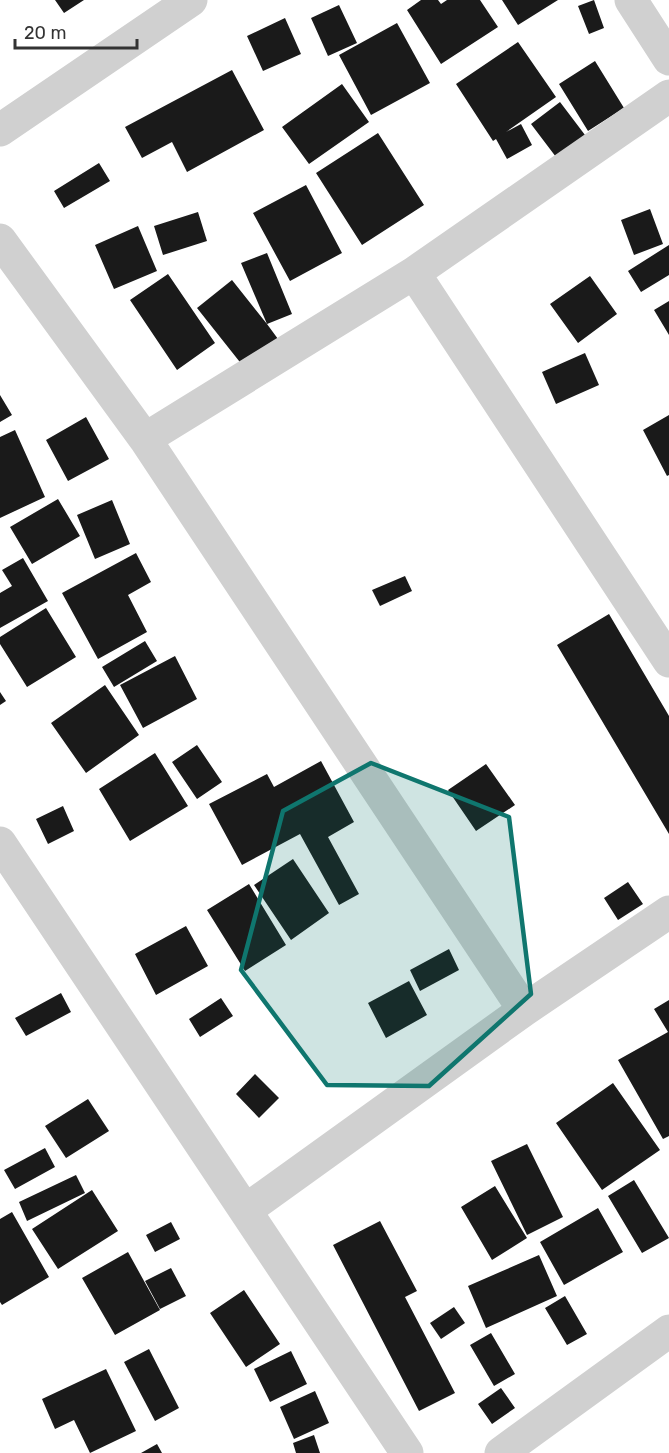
<svg xmlns="http://www.w3.org/2000/svg" width="669" height="1453" viewBox="0 0 669 1453" font-family="Rubik,sans-serif">
	<style>
		.building { fill: #1a1a1a }
		.lines { fill: none; stroke-linecap: round; stroke-linejoin: round }
		.minor { stroke: #d0d0d0; stroke-width: 33 }
		.marked { fill: #0f766e; fill-opacity: 0.2; stroke: #0f766e; stroke-width: 4.5; stroke-linejoin: round }
	</style>
	<rect width="100%" height="100%" fill="#fff"/>
	<!-- building -->
	<path class="building" d="M55,0H84L64,13Z
		M421,0H438L441,4L447,0H480L498,27L441,64L407,10Z
		M502,0H558L518,25Z
		M594,0L604,28L589,34L578,6Z
		M339,5L357,43L328,56L311,18Z
		M285,18L301,54L263,71L247,36Z
		M397,23L430,83L371,115L339,55Z
		M518,42L556,97L506,132L521,124L532,145L507,159L496,139L493,141L456,84Z
		M595,61L624,108L588,131L559,84Z
		M232,70L264,130L187,172L172,142L142,158L125,127Z
		M342,84L369,122L309,164L282,127Z
		M560,102L585,135L556,157L531,124Z
		M378,133L424,205L362,245L316,173Z
		M99,163L110,181L64,208L54,191Z
		M306,185L342,253L290,281L253,213Z
		M650,209L663,244L634,255L621,220Z
		M198,212L207,241L163,255L154,226Z
		M138,226L157,271L114,289L95,245Z
		M669,245V275L641,292L628,271Z
		M267,253L292,314L267,324L278,339L243,366L197,308L232,280L267,324L241,263Z
		M168,274L215,343L177,370L130,300Z
		M590,276L617,314L578,343L550,304Z
		M669,301V335L654,310Z
		M585,353L599,385L556,404L542,372Z
		M0,395L12,415L0,422Z
		M669,415V475L667,476L643,430Z
		M86,417L109,459L68,481L46,440Z
		M15,430L45,497L0,518V437Z
		M58,499L80,536L32,564L10,527Z
		M112,500L130,544L95,559L77,515Z
		M136,553L151,582L128,595L147,632L98,659L62,593Z
		M23,558L48,601L0,628V593L12,586L2,570Z
		M405,576L412,591L380,606L372,590Z
		M46,608L76,657L27,687L0,644V637Z
		M609,614L669,716V834L557,645Z
		M145,641L157,661L114,687L102,667Z
		M175,656L197,699L143,728L120,685Z
		M105,685L139,735L86,773L51,723Z
		M0,692L6,701L0,705Z
		M197,745L222,782L197,799L172,762Z
		M155,753L188,806L130,841L99,789Z
		M321,761L354,822L328,837L359,894L339,905L300,834L242,865L209,804L267,774L274,787Z
		M486,764L515,805L476,831L448,790Z
		M63,806L74,831L48,844L36,819Z
		M293,859L329,913L291,940L254,885Z
		M628,882L643,904L618,920L604,898Z
		M249,884L286,945L245,971L207,910Z
		M186,926L208,966L156,995L135,954Z
		M449,949L459,970L420,991L410,970Z
		M409,981L427,1015L386,1038L368,1003Z
		M61,993L71,1012L26,1036L15,1018Z
		M221,998L233,1016L200,1037L189,1019Z
		M669,1000V1136L663,1139L618,1060L668,1032L654,1009Z
		M255,1074L279,1098L259,1118L236,1094Z
		M613,1083L660,1150L602,1190L556,1123Z
		M88,1099L109,1131L66,1158L45,1126Z
		M527,1144L563,1217L527,1235L491,1161Z
		M45,1148L55,1167L15,1189L4,1170Z
		M76,1175L85,1193L27,1221L19,1202Z
		M634,1180L669,1238L642,1253L608,1196Z
		M495,1186L527,1238L492,1260L461,1207Z
		M92,1190L118,1231L58,1269L32,1229Z
		M598,1208L623,1252L564,1285L540,1242Z
		M12,1212L49,1277L2,1305L0,1302V1219Z
		M380,1221L417,1291L405,1297L455,1393L419,1411L333,1245Z
		M171,1222L180,1239L155,1252L146,1235Z
		M128,1252L160,1310L115,1335L82,1278Z
		M539,1255L557,1296L486,1328L468,1286Z
		M171,1268L186,1296L160,1309L145,1281Z
		M244,1290L280,1344L246,1367L210,1313Z
		M565,1296L587,1334L567,1345L545,1308Z
		M454,1307L465,1323L441,1339L430,1323Z
		M491,1333L515,1374L494,1386L470,1345Z
		M149,1349L179,1408L155,1421L124,1362Z
		M291,1351L307,1384L270,1402L254,1369Z
		M106,1369L136,1431L90,1453L74,1420L55,1429L42,1399Z
		M501,1388L515,1408L492,1424L478,1404Z
		M315,1391L329,1423L294,1439L280,1407Z
		M314,1435L320,1453H296L293,1443Z
		M157,1444L162,1453H141Z"/>
	<g class="lines">
		<!-- minor -->
		<path class="minor" d="M631,0L669,59
			M0,130L191,0
			M0,240L145,439L524,1010
			M414,273L669,661
			M145,439L414,273L669,96
			M0,843L407,1453
			M246,1210L524,1010L669,912
			M501,1453L669,1331"/>
	</g>
	<!-- marked area -->
	<path class="marked" d="M371,763L509,817L531,994L429,1086L327,1085L241,970L283,811Z"/>
	<!-- scale -->
	<path d="M15 39v9h122v-9" fill="none" stroke="#333333" stroke-width="3"/>
	<text x="24" y="39" font-size="18" fill="#333333" stroke="#ffffff" stroke-width="4.5" paint-order="stroke">20 m</text>
</svg>
